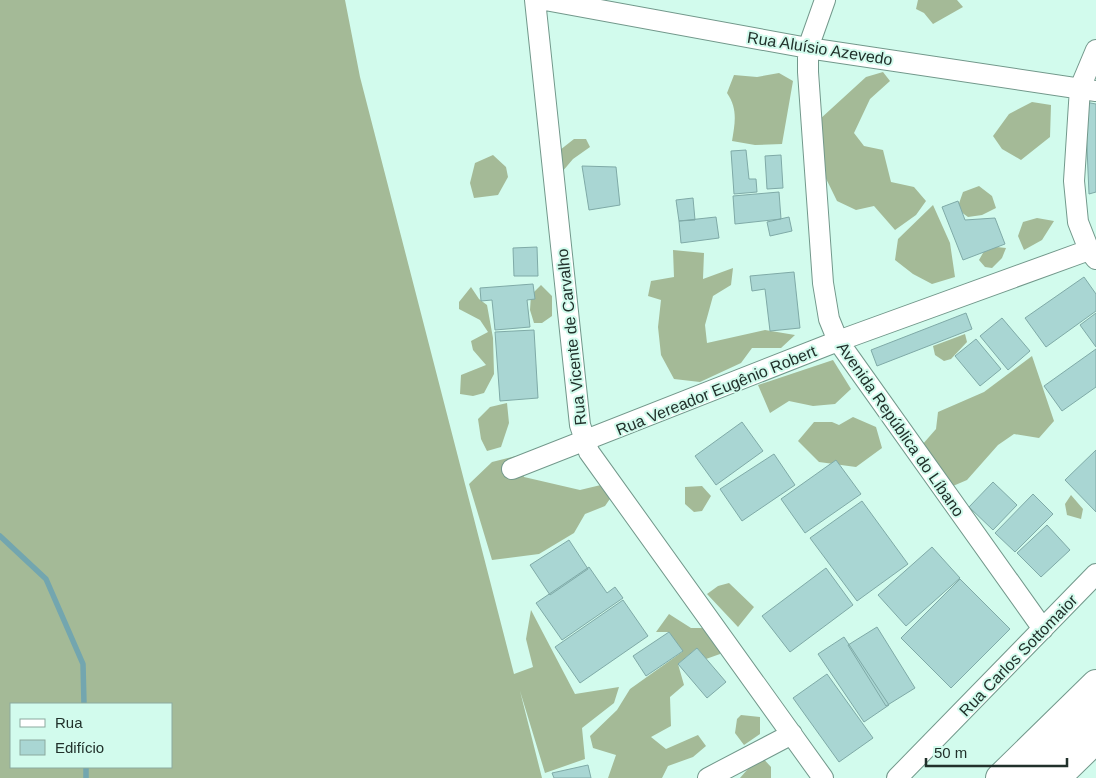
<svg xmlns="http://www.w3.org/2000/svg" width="1096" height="778" viewBox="0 0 1096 778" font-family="Helvetica,sans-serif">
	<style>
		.forest { fill: #a4ba97; fill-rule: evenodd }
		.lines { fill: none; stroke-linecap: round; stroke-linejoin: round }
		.stream { stroke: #73a6af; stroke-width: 5.5 }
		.building { fill: #a9d6d3; stroke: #7faaa7 }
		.minor-casing { stroke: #72988b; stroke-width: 22 }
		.trunk-casing { stroke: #72988b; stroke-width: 30 }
		.minor { stroke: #fff; stroke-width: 20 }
		.trunk { stroke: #fff; stroke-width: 28 }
		.labels { text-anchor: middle; stroke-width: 4; stroke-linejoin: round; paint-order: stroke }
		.street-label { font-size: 16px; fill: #21312b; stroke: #d2fbed }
	</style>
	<rect width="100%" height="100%" fill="#d2fbed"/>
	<!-- forest -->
	<path class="forest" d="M0,0H345L360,77L514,674L533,667L526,639L531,610L575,694L619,687L614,703L582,728L585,759L545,773L520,691L542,778H0ZM171,704V767H11V704Z
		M918,0H957L963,7L933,24L924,13L916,9Z
		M883,72L890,81L870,99L854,133L864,146L883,150L891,182L914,187L926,201L916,215L895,230L874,206L856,210L837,201L813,152L808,130L866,77Z
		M779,73L793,81L782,144L755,145L732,141C735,123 738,109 727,93L734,75L757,77Z
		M1032,102L1051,105L1050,137L1021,160L1002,149L993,136L1009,114Z
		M574,139H586L590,147L573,159L562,172L560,150Z
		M493,155L506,167L508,177L498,195L474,198L470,183L475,163Z
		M979,186L992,196L996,208L982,215L968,217L957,209L963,192Z
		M933,205L950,243L955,277L932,284L913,274L895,260L898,239Z
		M1037,218L1054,221L1042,240L1024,250L1018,236L1023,222Z
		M987,246L1006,248L1002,258L992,268L985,267L979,260Z
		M673,250L704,253L703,279L733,268L731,285L713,296L705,325L707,343L765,330L795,335L781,348H752L741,363L700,382L674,379L661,355L658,327L661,300L648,296L651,281L674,277Z
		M541,285L552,296V316L542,323H534L530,310L531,295Z
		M471,287L479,299L487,305L493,338L494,374L484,393L473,396L460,394L461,375L486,365L473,350L471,341L488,332L480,320L459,309V302Z
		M965,334L967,342L951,359L944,361L935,355L933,346Z
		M1032,356L1054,421L1039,438L1014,434L998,445L967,480L953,486L922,445L936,429L938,412L984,392Z
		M833,360L851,389L835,404L813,406L789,401L770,413L758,385Z
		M507,403L509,423L501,447L487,451L481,439L478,419L490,407Z
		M853,417L876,427L882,448L856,467L819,462L798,441L814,422H832L839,425Z
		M516,456L524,477L580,490L605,484L614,493L605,506L585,514L574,533L539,554L492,560L469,484L492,462Z
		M702,486L711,496L702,511L694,512L685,504V487Z
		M1071,495L1083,509L1081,519L1067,515L1065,504Z
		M729,583L754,607L738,627L707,594L718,586Z
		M669,614L691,628H705L721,637L720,654L706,659L697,648L678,664L684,685L670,697L671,726L651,737L666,749L698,735L706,746L693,757L668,766L662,778H608L616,755L593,748L590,736L617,710L630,689L682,652L669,632H656Z
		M741,715L760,717V734L744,745L735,733L737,719Z
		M760,755L771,767V778H740Z"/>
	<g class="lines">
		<!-- stream -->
		<path class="stream" d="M0,536L46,579L83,664L84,704
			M86,767V778"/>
	</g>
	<!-- building -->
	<path class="building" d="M1085,102L1096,104V192L1089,194Z
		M746,150L749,179H756L757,192L734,194L731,151Z
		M781,155L783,188L767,189L765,156Z
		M582,166L616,167L620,205L589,210Z
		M779,192L781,219L735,224L733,196Z
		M693,198L695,220L679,221L676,200Z
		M958,201L965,220L995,218L1005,244L963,260L942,207Z
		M716,217L719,238L681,243L679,221Z
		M789,217L792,231L770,236L767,222Z
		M537,247L538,276H514L513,248Z
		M794,272L800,328L770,331L765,289L752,291L750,276Z
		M1084,277L1096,294V311L1046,347L1025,318Z
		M533,284L535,299L527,300L530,327L495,330L492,300L481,301L480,288Z
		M966,313L972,329L877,366L871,350Z
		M1096,313V347L1080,325Z
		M1002,318L1030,351L1008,370L980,336Z
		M534,330L538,398L500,401L495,332Z
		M976,339L1001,369L980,386L955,356Z
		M1096,349V387L1062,411L1044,386Z
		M742,422L763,451L716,485L695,456Z
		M1096,450V512L1065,480Z
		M774,454L795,485L742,521L720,489Z
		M836,460L861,494L805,533L781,499Z
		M993,482L1017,505L993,530L969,507Z
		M1033,494L1053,514L1015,552L995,533Z
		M862,501L908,564L857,601L810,538Z
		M1047,525L1070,550L1041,577L1017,553Z
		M569,540L588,569L550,595L530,565Z
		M932,547L960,578L906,626L878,595Z
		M589,567L607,593L615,587L623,598L562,640L536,603Z
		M826,568L853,605L790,652L762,616Z
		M960,579L1010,629L951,688L901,638Z
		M623,600L648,636L580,683L555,647Z
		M877,627L915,688L886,706L848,645Z
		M669,632L683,651L646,676L633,656Z
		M844,637L889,705L864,722L818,654Z
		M697,648L726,682L707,698L678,664Z
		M827,674L873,738L839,762L793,698Z
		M588,765L591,778H554L552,773Z"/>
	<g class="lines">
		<!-- minor casing -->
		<g class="minor-casing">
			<path id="minor" d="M535,0L580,425L589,452L823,778
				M545,0L808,48L1096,91
				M825,0L808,48V72L823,283L829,319L838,341L1043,629
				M1096,50L1080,88L1074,181L1078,222L1089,250L1096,259
				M512,469L838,341L1089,250
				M708,778L792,734
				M897,778L1096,574"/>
		</g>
		<!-- trunk casing -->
		<g class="trunk-casing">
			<path id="trunk" d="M1000,778L1096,684
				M1028,778L1096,708
				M1056,778L1096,739"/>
		</g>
		<!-- minor -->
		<use href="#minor" class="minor"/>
		<!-- trunk -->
		<use href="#trunk" class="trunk"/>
	</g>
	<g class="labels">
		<!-- street labels -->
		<g class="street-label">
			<text transform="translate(820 48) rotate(9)" y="6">Rua Aluísio Azevedo</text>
			<text transform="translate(571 337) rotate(-96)" y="6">Rua Vicente de Carvalho</text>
			<text transform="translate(716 390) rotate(-22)" y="6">Rua Vereador Eugênio Robert</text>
			<text transform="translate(901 429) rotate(55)" y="6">Avenida República do Líbano</text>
			<text transform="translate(1018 655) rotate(-46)" y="6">Rua Carlos Sottomaior</text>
		</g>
	</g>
	<!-- legend -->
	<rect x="10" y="703" width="162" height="65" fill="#d2fbed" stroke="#8baa9f"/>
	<rect x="20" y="719" width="25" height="8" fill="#ffffff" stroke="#8baa9f"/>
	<text x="55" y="728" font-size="15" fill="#21312b">Rua</text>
	<rect x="20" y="740" width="25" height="15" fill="#a9d6d3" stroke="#8baa9f"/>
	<text x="55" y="753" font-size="15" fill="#21312b">Edifício</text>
	<!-- scale -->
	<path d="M926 758v8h141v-8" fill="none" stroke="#21312b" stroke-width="2.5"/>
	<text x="934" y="758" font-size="15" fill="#21312b" stroke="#d2fbed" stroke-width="4" paint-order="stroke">50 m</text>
</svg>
